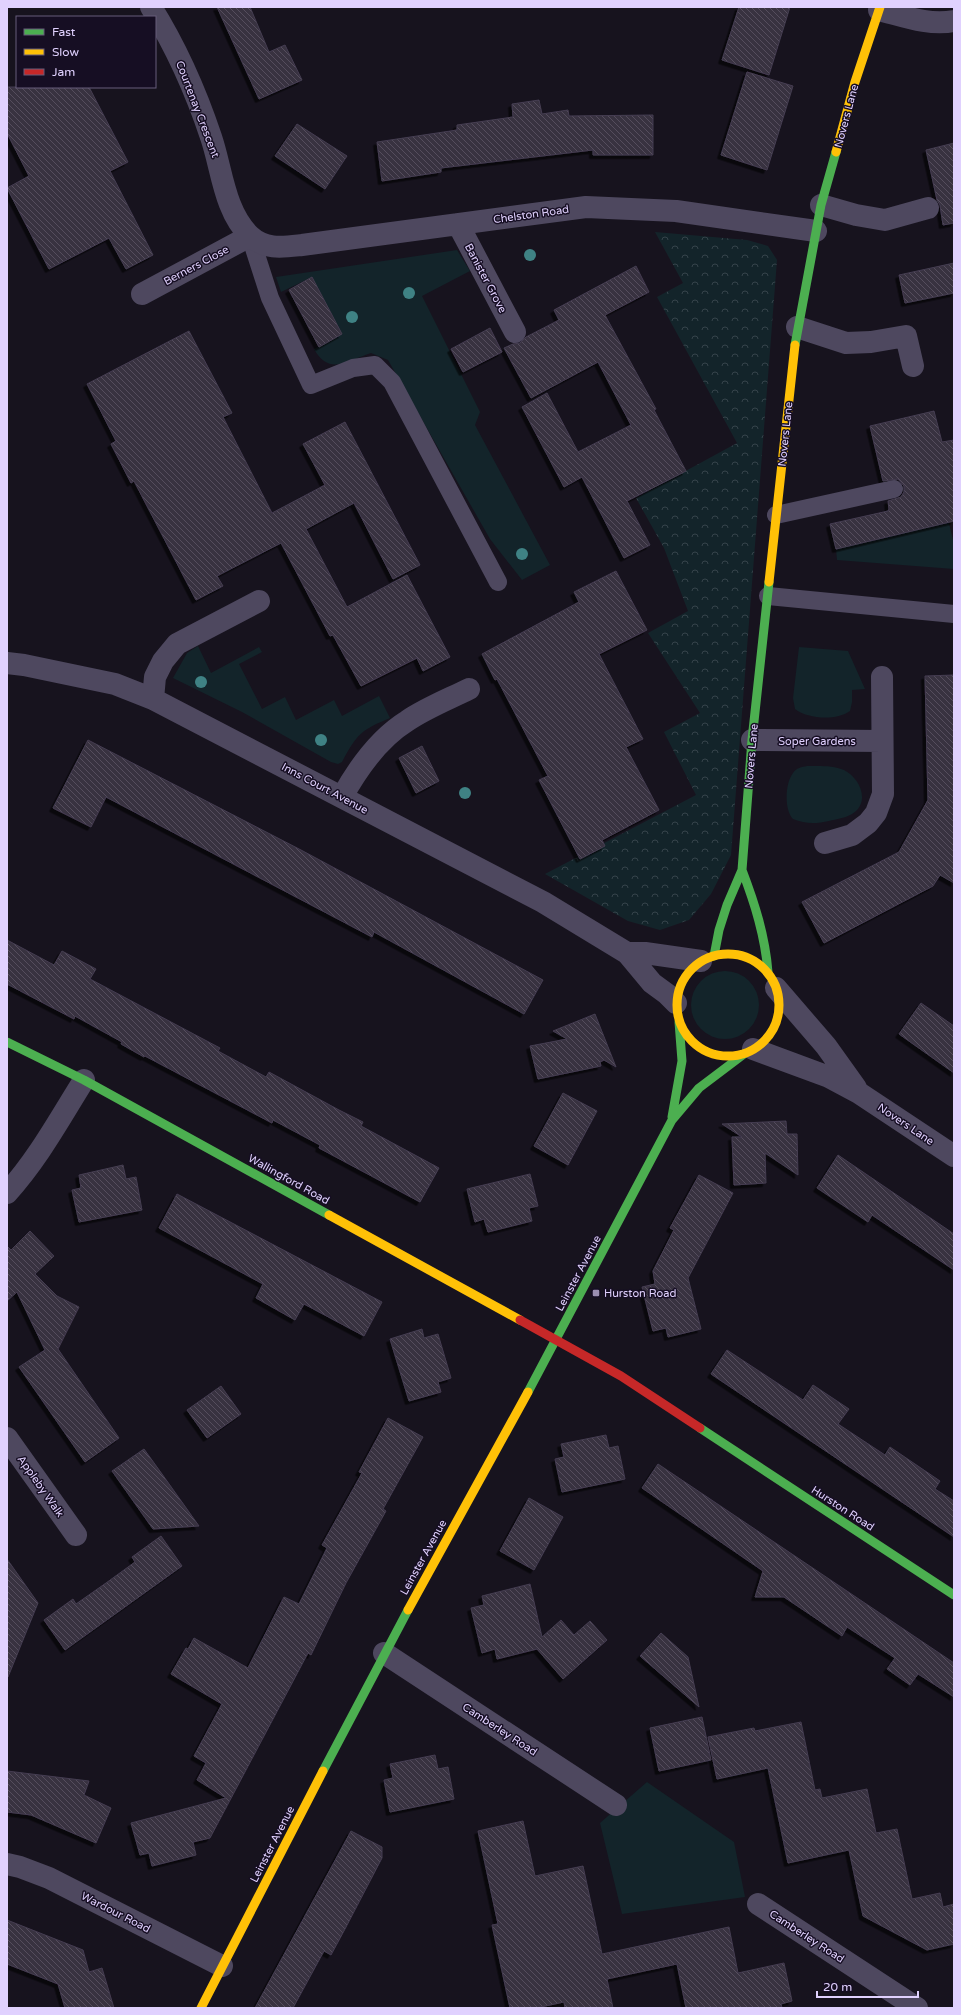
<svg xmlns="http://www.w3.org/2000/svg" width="961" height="2015" viewBox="0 0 961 2015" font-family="'Varela Round',sans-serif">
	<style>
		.green { fill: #13242a }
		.forest { fill: url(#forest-crowns) }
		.building { fill: url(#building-back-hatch); stroke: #453d51; filter: url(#shadow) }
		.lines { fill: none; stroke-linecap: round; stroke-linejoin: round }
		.lane { stroke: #4e485f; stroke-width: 18 }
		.street { stroke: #4e485f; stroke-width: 22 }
		.fast { stroke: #4caf50; stroke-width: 9 }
		.slow { stroke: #ffc107; stroke-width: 9 }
		.jam { stroke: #c62828; stroke-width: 9 }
		.tree { fill: #3f8284 }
		.poi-dot { fill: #9a8eb0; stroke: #160e23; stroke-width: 1.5 }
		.labels { text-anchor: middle; stroke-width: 3; stroke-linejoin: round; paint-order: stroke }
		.street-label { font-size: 11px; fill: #e0d1fe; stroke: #160e23 }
		.poi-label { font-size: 11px; fill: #e0d1fe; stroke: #160e23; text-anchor: start }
	</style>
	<defs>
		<pattern id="forest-crowns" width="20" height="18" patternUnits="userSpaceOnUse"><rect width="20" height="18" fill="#13242a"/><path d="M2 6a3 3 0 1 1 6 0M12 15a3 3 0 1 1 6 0" fill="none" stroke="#35434a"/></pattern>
		<pattern id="building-back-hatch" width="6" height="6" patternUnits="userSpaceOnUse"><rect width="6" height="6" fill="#373140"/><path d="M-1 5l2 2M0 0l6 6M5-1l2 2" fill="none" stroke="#544e5d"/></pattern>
		<filter id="shadow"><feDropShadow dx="-3.5" dy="3.5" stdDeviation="0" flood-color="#0009"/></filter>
	</defs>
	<rect width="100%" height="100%" fill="#17131e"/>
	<!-- green -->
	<path class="green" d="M457,250L470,271L422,296L480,412L475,425L550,565L522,580L490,539L388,360L371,353C347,361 329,376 314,349L342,334L312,277L281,292L276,277Z
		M911,479L939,482L954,544V569L837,560L836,549L920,529Z
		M198,646L211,673L259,647L262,652L239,664L262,709L285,697L296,720L334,700L342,716L379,696L390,718C361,730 357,734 342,762L338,764L331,762L242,712L173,678L187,653Z
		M799,647L848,651L865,689L852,690V702L850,711C836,721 808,719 795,709L793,698Z
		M807,766C818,766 833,765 844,770C860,778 871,802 852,814C846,818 836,819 829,821C816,824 805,824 793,819C784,810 785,783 793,773C796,768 802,767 807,766Z
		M691 1005a34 34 0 1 1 68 0a34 34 0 1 1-68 0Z
		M647,1782L734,1842L745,1897L622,1914L600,1823Z"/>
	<!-- forest -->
	<path class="forest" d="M655,232L747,240L768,246L777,260L731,855L711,894L689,920L660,930L628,921L545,874L696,795L664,732L700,713L648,633L688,611L664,548L636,498L737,443L657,297L683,283Z"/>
	<!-- building -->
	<path class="building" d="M217,7H250L269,52L285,45L302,80L259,99Z
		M739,7H790L769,75L722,60Z
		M747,72L793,86L767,170L721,155Z
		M7,87H89L128,162L110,171L153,255L126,269L109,238L49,269L7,188L29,176L7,133Z
		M539,100L542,114L568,110L569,116L653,115V155H593V150L441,168V172L382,181L377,142L457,130V125L513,117L512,104Z
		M297,124L347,156L325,189L275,156Z
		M954,143V223L943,225L940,205L937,200L926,150Z
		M954,263V293L905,303L899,275Z
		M636,266L649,292L605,315L656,409L654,410L686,471L627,501L650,545L624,558L582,477L564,487L522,407L547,393L578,452L631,425L598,362L531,398L504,348L513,344L520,343L526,337L559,320L554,310Z
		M312,277L342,334L319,347L289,290Z
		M490,328L502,352L463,372L451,349Z
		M189,331L232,413L223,417L272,513L325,485L303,444L345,422L420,565L393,579L354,503L306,529L347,607L407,575L450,657L423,671L417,658L361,686L333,635L330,636L281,543L217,576L223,586L196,600L134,481L131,483L111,444L116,441L87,384Z
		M934,411L942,442L954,440V521L836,549L830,524L888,511L889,509L888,501L901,497L904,492V486L898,479L883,481L870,426Z
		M616,571L647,630L599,654L643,739L626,747L659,810L602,840L605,846L580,859L539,780L548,776L497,679L495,680L482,654L579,602L574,592Z
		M954,675V883L940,875L933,886L824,943L802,902L899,852L928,800L925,676Z
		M88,740L301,850L543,980L524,1014L374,932L372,937L106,797L91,827L53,808Z
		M422,746L439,781L416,793L399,758Z
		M7,940L54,965L62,951L96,969L90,979L220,1048L218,1051L266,1077L269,1072L339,1110L363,1122L361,1126L439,1168L420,1202L319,1148L320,1145L273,1120L272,1123L145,1056L144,1057L121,1044L122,1042L75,1016L74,1019L7,984Z
		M921,1003L954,1026V1073L899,1034Z
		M595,1014L616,1067L604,1060L600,1062L601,1066L538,1079L530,1046L567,1039L553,1031Z
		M563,1093L597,1111L568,1165L534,1146Z
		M786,1121L787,1134H797L798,1175L765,1153L766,1183L734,1185L732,1137H742L722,1124Z
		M838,1155L954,1234V1270L872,1215L868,1222L817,1188Z
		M123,1165L126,1179L136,1177L142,1210L79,1222L72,1190L81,1188L79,1175Z
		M530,1174L538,1206L529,1208L532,1221L488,1232L484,1219L475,1222L467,1189Z
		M699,1175L733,1193L688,1278L701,1329L668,1337L666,1328L653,1331L642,1287L655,1284L653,1271L674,1230L670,1228Z
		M177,1194L382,1302L364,1336L304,1304L295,1320L256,1298L263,1284L159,1228Z
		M30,1231L54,1256L35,1274L57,1296L79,1307L58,1349L119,1438L85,1462L19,1367L45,1350L17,1292L7,1301V1246L11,1250Z
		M422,1329L424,1338L438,1334L451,1378L438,1382L441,1392L409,1401L390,1339Z
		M727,1350L803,1400L813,1385L849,1409L838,1424L885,1455L890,1447L940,1481L935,1489L954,1501V1537L711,1374Z
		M221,1386L241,1414L207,1438L187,1410Z
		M388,1418L423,1437L383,1509L386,1511L346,1583L311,1655L308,1653L210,1838L193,1842L196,1855L152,1866L149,1853L140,1855L131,1823L226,1798L197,1780L206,1763L194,1756L222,1704L171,1674L186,1648L188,1649L194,1638L248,1668L284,1597L299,1604L327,1548L322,1545L362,1473L359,1472Z
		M606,1435L609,1448L618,1446L625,1479L562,1492L555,1459L564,1457L561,1444Z
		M144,1449L162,1474L199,1526L153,1529L112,1471Z
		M658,1464L954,1663V1697L918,1674L910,1685L887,1669L895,1658L847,1627L842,1636L784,1597H755L763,1571L642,1488Z
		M529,1498L563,1517L534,1570L500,1551Z
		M161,1536L182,1566L65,1650L44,1620L73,1599L76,1604L106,1583L135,1562L132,1557Z
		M7,1559L38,1603L8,1677H7Z
		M530,1584L542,1637L561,1620L574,1635L590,1621L607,1640L563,1679L537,1649L497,1659L495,1649L482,1653L471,1608L484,1605L482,1596Z
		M661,1633L688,1657L699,1707L640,1656Z
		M702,1717L711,1760L659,1771L650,1728Z
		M801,1722L815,1790L820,1789L822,1798L867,1789L876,1833L897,1829L912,1899L940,1893L943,1907L954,1904V1944L927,1950L863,1916L849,1850L788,1863L768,1768L717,1779L708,1737L754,1728L755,1731Z
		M435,1755L438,1769L448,1767L454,1799L390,1812L384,1780L393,1778L390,1764Z
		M7,1771L89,1781L84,1795L111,1808L96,1843L31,1815L7,1812Z
		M523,1821L535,1876L583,1866L602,1954L729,1927L738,1973L784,1963L792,2001L781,2004L782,2008H686L677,1964L607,1979L613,2008H565L564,2002L536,2008H510L492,1925L498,1924L478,1831Z
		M351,1831L382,1847V1858L345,1929L331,1955L324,1951L293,2008H255Z
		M7,1920L83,1950L89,1972L102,1968L114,2008H65L58,1984L7,1964Z"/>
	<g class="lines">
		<!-- lane -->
		<path class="lane" d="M250,236L270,298L311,385L353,368L375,365L392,382L498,582
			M776,515L894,489
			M768,596L954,614"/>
		<!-- street -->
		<path class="street" d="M151,7C176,47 196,92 211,137C222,169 224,211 250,236C265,250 283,247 302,245L586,207L676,211L816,231
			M879,10C903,16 929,26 954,21
			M821,205L856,215L885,220L928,208
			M458,224L515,332
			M142,294L250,236
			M797,327L846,343L871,342L906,336L913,366
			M7,663L24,665L115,684L153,699L543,902L627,953L652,983L667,994L676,1003
			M153,699L155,677L163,661L177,644L259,601
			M752,740L882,741
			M342,797C358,768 378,739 407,721C426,708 449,699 469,689
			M825,843L852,835L868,823L876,813L883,794L882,677
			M627,953H645L701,961
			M776,988L826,1046L856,1088
			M753,1049L829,1077L859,1093L954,1156
			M7,1193C38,1159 60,1118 84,1080
			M7,1438L76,1535
			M384,1653L616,1805
			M7,1864L20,1867L49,1878L222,1966
			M758,1904L917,2008"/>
		<!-- fast -->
		<path class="fast" d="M795,345L821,205L836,152
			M742,870C755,904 765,936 768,972
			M714,956L719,930L727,905L742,870L752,740L769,582
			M7,1042L84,1080L329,1215
			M672,1117L682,1061L679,1022
			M528,1392L672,1120L699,1088L744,1054
			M700,1428L954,1595
			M323,1771L408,1610"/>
		<!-- slow -->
		<path class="slow" d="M836,152L855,82L880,7
			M769,582L795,345
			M677 1005a51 51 0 1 1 102 0a51 51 0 1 1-102 0Z
			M329,1215L520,1320
			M408,1610L528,1392
			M201,2008L323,1771"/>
		<!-- jam -->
		<path class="jam" d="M520,1320L621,1376L700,1428"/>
	</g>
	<!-- trees -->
	<g class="tree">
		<circle cx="530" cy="255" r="6"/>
		<circle cx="409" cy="293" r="6"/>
		<circle cx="352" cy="317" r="6"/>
		<circle cx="522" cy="554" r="6"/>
		<circle cx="201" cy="682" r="6"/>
		<circle cx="321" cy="740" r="6"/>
		<circle cx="465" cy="793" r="6"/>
	</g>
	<!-- markers -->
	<rect class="poi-dot" x="592" y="1289" width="8" height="8" rx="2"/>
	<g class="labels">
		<!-- street labels -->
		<g class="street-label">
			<text transform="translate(198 109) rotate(69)" y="4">Courtenay Crescent</text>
			<text transform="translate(846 116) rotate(-75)" y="4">Novers Lane</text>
			<text transform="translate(531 214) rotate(-8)" y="4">Chelston Road</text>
			<text transform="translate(196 265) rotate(-28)" y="4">Berners Close</text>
			<text transform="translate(486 278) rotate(62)" y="4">Banister Grove</text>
			<text transform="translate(785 434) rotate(-84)" y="4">Novers Lane</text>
			<text x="817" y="745">Soper Gardens</text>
			<text transform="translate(751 756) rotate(-85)" y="4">Novers Lane</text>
			<text transform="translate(325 788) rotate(28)" y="4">Inns Court Avenue</text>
			<text transform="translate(906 1124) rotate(34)" y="4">Novers Lane</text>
			<text transform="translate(289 1179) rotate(29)" y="4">Wallingford Road</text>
			<text transform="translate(578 1273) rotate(-62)" y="4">Leinster Avenue</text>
			<text transform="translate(41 1486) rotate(55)" y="4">Appleby Walk</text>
			<text transform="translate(843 1508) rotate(33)" y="4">Hurston Road</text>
			<text transform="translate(423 1557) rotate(-61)" y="4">Leinster Avenue</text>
			<text transform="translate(500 1729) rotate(33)" y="4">Camberley Road</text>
			<text transform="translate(272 1844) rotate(-63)" y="4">Leinster Avenue</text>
			<text transform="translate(116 1912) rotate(27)" y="4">Wardour Road</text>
			<text transform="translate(807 1936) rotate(33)" y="4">Camberley Road</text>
		</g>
		<!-- poi labels -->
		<g class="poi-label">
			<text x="604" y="1297">Hurston Road</text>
		</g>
	</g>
	<!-- border -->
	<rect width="961" height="2015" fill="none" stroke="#e0d1fe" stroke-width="16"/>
	<!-- legend -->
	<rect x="16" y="16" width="140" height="72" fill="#160e23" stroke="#675c7b"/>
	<rect x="24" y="29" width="20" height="6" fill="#4caf50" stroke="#675c7b"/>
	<text x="52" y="36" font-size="12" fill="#e0d1fe">Fast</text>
	<rect x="24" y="49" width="20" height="6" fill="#ffc107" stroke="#675c7b"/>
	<text x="52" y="56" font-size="12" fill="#e0d1fe">Slow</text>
	<rect x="24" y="69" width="20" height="6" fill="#c62828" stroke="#675c7b"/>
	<text x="52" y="76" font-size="12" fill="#e0d1fe">Jam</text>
	<!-- scale -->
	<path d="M817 1991v6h101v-6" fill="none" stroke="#e0d1fe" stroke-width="2"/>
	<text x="823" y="1991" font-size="12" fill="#e0d1fe" stroke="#160e23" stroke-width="3" paint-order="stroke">20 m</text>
</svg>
